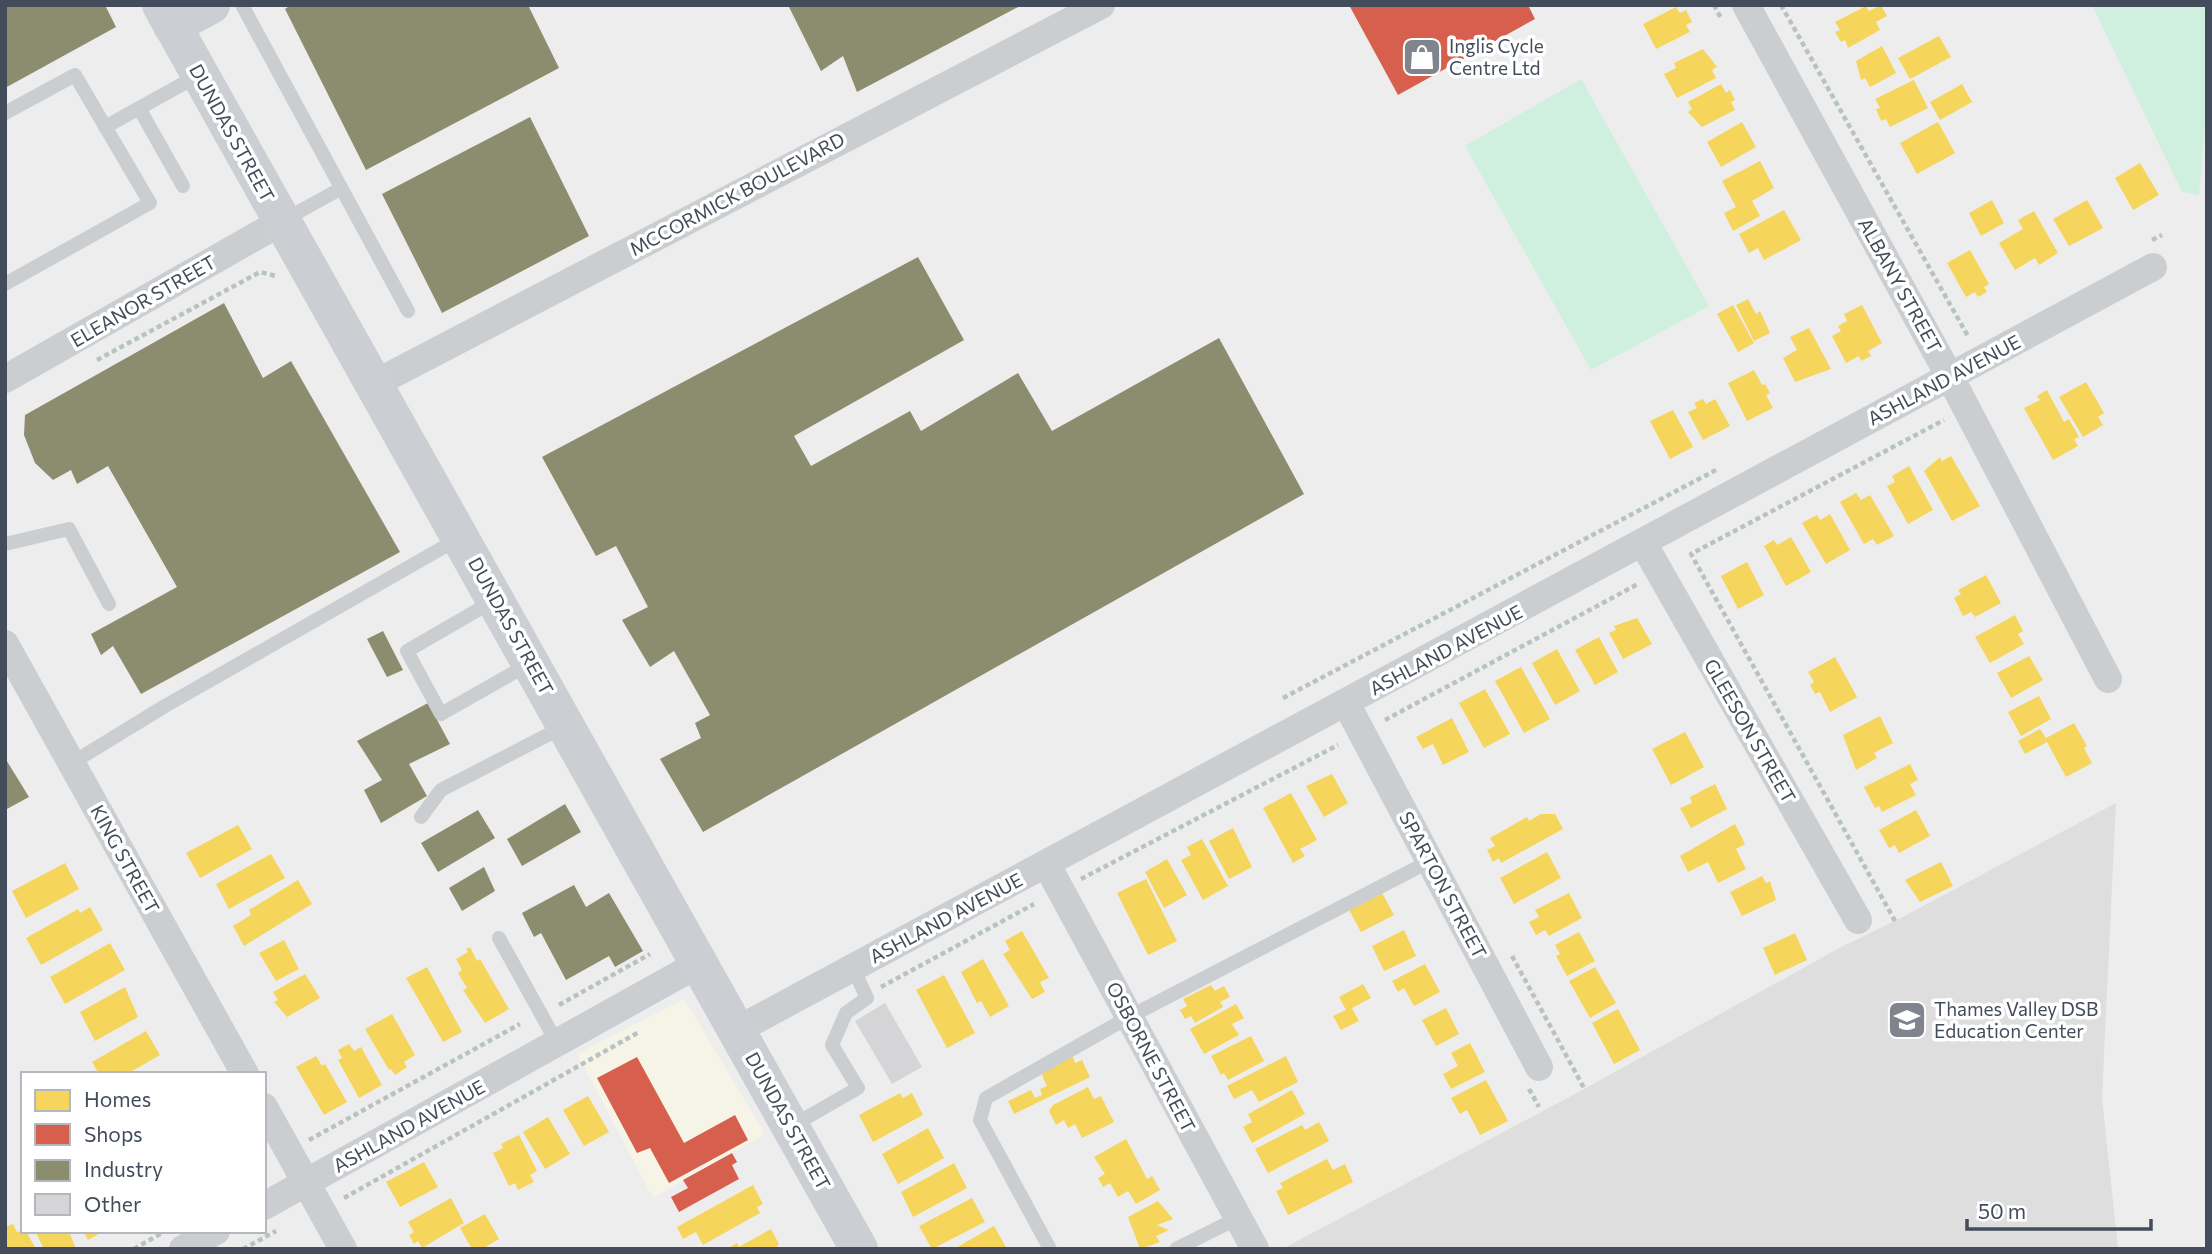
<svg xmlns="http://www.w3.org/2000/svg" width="2212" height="1254" viewBox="0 0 2212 1254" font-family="Commissioner,sans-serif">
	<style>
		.commercial { fill: #f6f3e7 }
		.education { fill: #dfdedf }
		.green { fill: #cfefdf }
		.homes { fill: #f6d55c }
		.shops { fill: #d6604d }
		.industry { fill: #8c8c6e }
		.building { fill: #d5d5d7 }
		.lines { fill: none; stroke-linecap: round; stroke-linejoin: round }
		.path { stroke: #b6c3c1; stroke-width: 4.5; stroke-dasharray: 5 3.5; stroke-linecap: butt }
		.lane { stroke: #cbced1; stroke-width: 14 }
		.street { stroke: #cbced1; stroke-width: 28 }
		.secondary { stroke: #cbced3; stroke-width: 38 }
		.labels { text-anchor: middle; stroke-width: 7; stroke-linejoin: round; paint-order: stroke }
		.poi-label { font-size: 19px; fill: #434c5a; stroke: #fff; text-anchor: start }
		.street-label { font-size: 19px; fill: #434c5a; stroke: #fff }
	</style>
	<rect width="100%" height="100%" fill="#eeeded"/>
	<!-- commercial -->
	<path class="commercial" d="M684,999L765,1134L653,1198L577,1054Z"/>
	<!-- education -->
	<path class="education" d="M2116,803L2102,1098L2118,1249H1282L1575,1094L1843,946L1895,921Z"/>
	<!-- green -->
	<path class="green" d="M2092,5H2207V104L2199,195L2182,192Z
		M1581,79L1709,306L1591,370L1465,146Z"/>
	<!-- homes -->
	<path class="homes" d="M1881,5L1887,16L1876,22L1880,30L1848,48L1845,40L1841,42L1835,32L1840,30L1835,22L1866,6L1869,11Z
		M1676,7L1680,13L1686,10L1692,22L1686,25L1690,32L1656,49L1643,24Z
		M1939,36L1951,57L1910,79L1898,58Z
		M1882,46L1896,73L1870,87L1865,78L1861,80L1856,61Z
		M1703,49L1717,67L1712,70L1716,78L1677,98L1664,74L1676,68L1674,63Z
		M1914,80L1928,108L1890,127L1886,119L1881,121L1876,109L1880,108L1875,99Z
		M1721,84L1726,93L1730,90L1735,100L1731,102L1735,110L1702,127L1688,112L1692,109L1688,102Z
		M1962,84L1972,102L1940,120L1930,102Z
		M1742,122L1756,147L1721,167L1707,142Z
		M1938,122L1955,153L1917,174L1900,143Z
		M1760,161L1774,188L1752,201L1760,216L1733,231L1724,213L1736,207L1722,181Z
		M2140,163L2159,195L2133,210L2115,178Z
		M1992,200L2004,223L1981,236L1969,213Z
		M2087,200L2103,228L2069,246L2053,219Z
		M1784,210L1801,240L1764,260L1758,248L1749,253L1739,234Z
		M2034,211L2058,253L2039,265L2035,258L2015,270L1999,243L2023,229L2018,220Z
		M1970,250L1989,284L1984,287L1987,292L1978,297L1975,292L1966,297L1947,263Z
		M1748,299L1756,314L1760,311L1770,333L1754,341L1736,305Z
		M1733,305L1754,343L1738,352L1717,314Z
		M1862,305L1882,343L1868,351L1871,356L1861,361L1859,356L1846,363L1832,336L1841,331L1838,326L1847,321L1844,314Z
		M1809,328L1831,369L1795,382L1783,358L1797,350L1790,337Z
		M1754,370L1762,385L1765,384L1770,393L1766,395L1773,408L1747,421L1728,383Z
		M2086,382L2104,413L2098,417L2103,425L2083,437L2059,397Z
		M2047,390L2064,422L2069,419L2079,437L2074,439L2078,446L2053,460L2024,408L2040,400L2037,396Z
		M1703,399L1706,404L1715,399L1730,426L1703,440L1688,412L1697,408L1694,403Z
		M1673,410L1693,447L1670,459L1650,421Z
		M1951,456L1980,506L1952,521L1924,471L1940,457L1942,461Z
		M1909,466L1933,510L1908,524L1887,486L1895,482L1892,476Z
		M1856,493L1861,500L1870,495L1894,536L1877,545L1873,539L1864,544L1840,502Z
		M1830,514L1850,550L1826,564L1802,523L1817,515L1820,520Z
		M1791,537L1811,572L1786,586L1764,546L1774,540L1777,545Z
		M1747,562L1764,595L1738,609L1721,576Z
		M1986,575L2001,603L1975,617L1971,612L1963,616L1954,598L1961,594L1958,590Z
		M2015,615L2023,631L2018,634L2024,644L1990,663L1975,637Z
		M1637,618L1652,644L1623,659L1609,633L1616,630L1614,626Z
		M1599,637L1618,672L1595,685L1575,650Z
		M1557,649L1580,691L1555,705L1532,663Z
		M2029,656L2043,680L2011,698L1997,673Z
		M1835,657L1857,697L1830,712L1820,692L1815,694L1810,685L1814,682L1808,672Z
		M1521,667L1550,719L1524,733L1495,681Z
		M1485,689L1510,734L1484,748L1459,703Z
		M2039,696L2051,719L2021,736L2008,712Z
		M1880,716L1893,743L1874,753L1877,758L1856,770L1843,735Z
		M1452,718L1469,752L1443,765L1433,744L1423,749L1416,737Z
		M2074,723L2087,746L2084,748L2092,763L2066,777L2047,742L2025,754L2018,741L2040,729L2046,738Z
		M1685,732L1704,767L1671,785L1652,749Z
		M1910,764L1918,780L1910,784L1916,795L1882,812L1879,806L1875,808L1864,787Z
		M1332,774L1348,803L1324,817L1306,786Z
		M1715,784L1727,809L1691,828L1680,808L1692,803L1690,797Z
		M1291,793L1317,840L1300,849L1305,856L1293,863L1263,808Z
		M1916,810L1930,836L1899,853L1895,845L1889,848L1879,830Z
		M1541,814H1555L1563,829L1501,863L1499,858L1493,862L1487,850L1495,846L1490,838L1527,817L1529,821Z
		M1735,824L1745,844L1736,849L1746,869L1718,883L1708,862L1688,872L1680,856Z
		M238,825L252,849L200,878L186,853Z
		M1233,828L1252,867L1229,879L1209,841Z
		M1202,839L1228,886L1203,900L1181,860L1191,855L1187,847Z
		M1547,852L1561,878L1514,904L1500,878Z
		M271,854L285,878L229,909L216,884Z
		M1167,859L1187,895L1164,908L1145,872Z
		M1941,862L1953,886L1920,902L1905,880Z
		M65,863L79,889L26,918L12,891Z
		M1762,876L1766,883L1770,881L1776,900L1742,916L1730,892Z
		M1146,879L1177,941L1148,955L1117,893Z
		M298,880L312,904L244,946L233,926L251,915L249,910Z
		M1381,891L1394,915L1361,932L1348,908Z
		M1569,893L1582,918L1549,936L1545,930L1536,935L1529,922L1539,917L1535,910Z
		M90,907L103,930L41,965L26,938L78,909L80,913Z
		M1404,930L1416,956L1384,971L1372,946Z
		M1022,931L1049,978L1040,982L1045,992L1032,999L1003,954L1010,950L1005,941Z
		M1579,932L1595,961L1567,976L1556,956L1560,954L1555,945Z
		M1795,933L1807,960L1775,975L1763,948Z
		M284,940L299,969L276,981L259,953Z
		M110,943L125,970L65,1004L50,977Z
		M470,947L477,961L480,959L509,1009L485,1023L463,990L467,988L458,973L462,970L456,959L468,952L466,949Z
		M983,959L1009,1006L990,1017L981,1001L977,1003L961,972Z
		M1425,964L1440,992L1414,1006L1404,988L1398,992L1392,981Z
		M427,967L462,1032L443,1042L406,978Z
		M1595,967L1616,1003L1590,1018L1569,981Z
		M305,974L320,998L287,1017L274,1002L278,1000L273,992Z
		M944,975L975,1033L947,1048L916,990Z
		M1363,984L1371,998L1352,1008L1359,1021L1341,1030L1333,1016L1346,1010L1339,997Z
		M1211,985L1215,991L1224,986L1230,997L1220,1002L1223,1007L1195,1023L1191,1016L1185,1019L1180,1010L1187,1006L1183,999Z
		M125,987L138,1017L95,1041L80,1012Z
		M1236,1004L1244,1018L1232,1024L1239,1035L1204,1054L1190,1029Z
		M1446,1008L1459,1034L1436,1046L1422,1020Z
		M1618,1009L1640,1050L1614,1064L1592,1023Z
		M392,1014L415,1055L404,1062L407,1067L395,1075L391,1069L389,1070L365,1029Z
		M146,1031L160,1055L127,1074H99L92,1062Z
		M1251,1036L1264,1061L1228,1080L1224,1073L1221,1075L1211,1056Z
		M1470,1043L1485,1072L1451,1089L1443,1074L1458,1066L1451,1053Z
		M349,1044L354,1051L361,1047L382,1085L359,1098L338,1060L342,1058L338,1050Z
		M1072,1055L1075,1063L1082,1060L1090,1077L1014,1114L1008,1101L1031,1090L1035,1098L1042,1095L1040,1089L1047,1086L1040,1071Z
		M316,1056L322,1066L325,1064L347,1102L324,1115L296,1067Z
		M1286,1056L1298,1082L1259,1102L1252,1090L1234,1099L1227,1086Z
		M1486,1080L1508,1121L1480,1135L1467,1110L1460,1114L1451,1098Z
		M1088,1087L1094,1099L1101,1096L1114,1122L1082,1138L1075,1124L1068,1128L1064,1120L1056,1125L1049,1111L1053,1105Z
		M1292,1090L1305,1114L1252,1143L1243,1127L1252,1122L1248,1114Z
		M900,1093L903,1098L912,1093L923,1115L873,1142L859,1115Z
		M588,1096L609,1132L584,1146L563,1110Z
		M548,1117L570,1154L545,1169L523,1132Z
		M1319,1122L1329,1141L1268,1173L1255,1149L1302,1125L1305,1130Z
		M928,1128L944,1158L898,1184L882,1154Z
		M519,1135L537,1171L530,1175L534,1182L518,1190L515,1183L509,1186L493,1153L503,1148L501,1144Z
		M1126,1139L1147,1179L1152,1176L1160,1190L1136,1204L1128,1191L1118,1197L1110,1183L1103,1187L1098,1178L1105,1174L1094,1157Z
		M1327,1159L1333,1170L1345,1164L1353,1182L1288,1215L1276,1191L1283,1188L1280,1183Z
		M424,1162L438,1187L400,1207L386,1182Z
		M954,1163L967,1188L913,1217L901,1192Z
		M753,1185L763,1204L757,1207L760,1213L703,1245L696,1232L683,1239L677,1227Z
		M451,1198L464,1223L422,1248L418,1241L414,1244L409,1235L414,1232L408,1222Z
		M972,1198L985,1222L932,1249L919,1226Z
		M1158,1201L1173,1219L1157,1225L1169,1230L1156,1236L1160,1242L1140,1249L1128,1217Z
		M485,1214L499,1239L482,1249H472L460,1228Z
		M13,1224L17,1232L26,1231L36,1249H5V1227Z
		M994,1226L1007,1249H954Z
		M771,1229L779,1244L775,1249H727L737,1243L739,1247Z
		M35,1231H69L76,1249H44Z
		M83,1231H104L88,1240Z"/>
	<!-- shops -->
	<path class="shops" d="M1349,5H1528L1535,19L1398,95Z
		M637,1057L684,1143L735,1115L748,1140L669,1183L650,1148L637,1153L597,1078Z
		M732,1153L737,1162L732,1165L739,1179L679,1212L671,1197L688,1188L683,1180Z"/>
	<!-- industry -->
	<path class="industry" d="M5,5H105L116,27L5,88Z
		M291,5H528L559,68L366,170L285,9Z
		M788,5H1022L857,92L843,56L821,71Z
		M530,117L589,236L442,313L382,194Z
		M918,257L964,340L794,436L811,466L910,411L921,431L1018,373L1052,431L1219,338L1304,494L703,832L660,759L701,738L695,723L710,715L674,651L650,667L622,620L648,607L616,546L596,556L542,457Z
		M224,303L263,378L291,361L400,552L141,694L113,646L101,655L91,634L177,587L108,466L77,484L71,470L53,480L35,463L24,435L25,415Z
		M383,631L403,670L387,677L367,639Z
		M428,703L450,744L409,764L427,796L381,823L364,790L382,780L357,741Z
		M5,758L29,797L5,810Z
		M565,804L581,832L522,866L507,839Z
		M478,810L495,838L438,872L421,843Z
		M484,867L495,891L462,911L449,888Z
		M574,885L586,907L609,893L643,951L615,967L609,956L566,980L541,933L534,937L522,913Z"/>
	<!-- building -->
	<path class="building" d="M885,1003L922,1067L892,1084L855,1021Z"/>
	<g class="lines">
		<!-- path -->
		<path class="path" d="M1714,5L1722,20
			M1781,5L1969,338
			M2152,240L2162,235
			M97,360L260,272L276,276
			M1283,698L1716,470
			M1385,720L1638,584
			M1081,879L1338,745
			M1895,921L1691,554L1944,420
			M1512,956L1584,1088
			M881,987L1034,904
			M559,1005L650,954
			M1529,1089L1539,1107
			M309,1140L520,1024
			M344,1198L639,1032
			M134,1249L162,1233
			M243,1249L276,1231"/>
		<!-- lane -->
		<path class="lane" d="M242,5L408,311
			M139,108L183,186
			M5,113L75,75L150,203L5,284
			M105,127L199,75
			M284,220L340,189
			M5,544L69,529L109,604
			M495,600L407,651L441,714L529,664
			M72,763L165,706L458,539
			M421,817L441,790L565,726
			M499,938L557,1043
			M792,1126L858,1088L832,1045L846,1013L867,998L853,968
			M1050,1249L980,1120L986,1098L1129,1017L1430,861
			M1176,1249L1238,1218"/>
		<!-- street -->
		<path class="street" d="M1746,5L1950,377L2108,679
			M5,379L281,222
			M374,384L1101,5
			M1643,543L1858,920
			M5,644L245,1074
			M1346,703L1539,1067
			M1047,865L1255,1249
			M737,1030L2153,267
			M264,1107L343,1249
			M264,1206L700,963
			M183,1249L216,1231"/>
		<!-- secondary -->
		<path class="secondary" d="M161,5L859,1249
			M172,26L211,5"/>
	</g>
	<!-- icons -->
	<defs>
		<g id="shop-square" transform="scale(2.0125)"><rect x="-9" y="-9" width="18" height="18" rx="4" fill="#7f848d" stroke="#fff"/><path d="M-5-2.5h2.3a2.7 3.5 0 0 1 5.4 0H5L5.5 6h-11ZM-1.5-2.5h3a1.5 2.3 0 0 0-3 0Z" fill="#fff"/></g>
		<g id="school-square" transform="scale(2.0125)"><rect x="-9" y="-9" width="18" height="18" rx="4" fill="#7f848d" stroke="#fff"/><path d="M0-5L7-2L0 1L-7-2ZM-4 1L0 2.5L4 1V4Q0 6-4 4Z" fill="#fff"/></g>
	</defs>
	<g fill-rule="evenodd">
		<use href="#shop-square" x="1422" y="57"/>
		<use href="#school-square" x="1907" y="1020"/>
	</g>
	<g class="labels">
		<!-- poi labels -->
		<g class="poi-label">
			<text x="1449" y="53">Inglis Cycle<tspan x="1449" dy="22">Centre Ltd</tspan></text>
			<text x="1934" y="1016">Thames Valley DSB<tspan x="1934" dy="22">Education Center</tspan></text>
		</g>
		<!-- street labels -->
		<g class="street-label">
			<text transform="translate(232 133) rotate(61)" y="7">DUNDAS STREET</text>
			<text transform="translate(737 194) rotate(-28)" y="7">MCCORMICK BOULEVARD</text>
			<text transform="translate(1900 285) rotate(61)" y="7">ALBANY STREET</text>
			<text transform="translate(143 301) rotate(-30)" y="7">ELEANOR STREET</text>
			<text transform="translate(1944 380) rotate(-28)" y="7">ASHLAND AVENUE</text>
			<text transform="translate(511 626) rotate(61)" y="7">DUNDAS STREET</text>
			<text transform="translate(1446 650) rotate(-28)" y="7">ASHLAND AVENUE</text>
			<text transform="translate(1750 731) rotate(60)" y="7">GLEESON STREET</text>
			<text transform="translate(125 859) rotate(61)" y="7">KING STREET</text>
			<text transform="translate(1443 885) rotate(62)" y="7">SPARTON STREET</text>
			<text transform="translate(946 918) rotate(-28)" y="7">ASHLAND AVENUE</text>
			<text transform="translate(1151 1057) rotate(62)" y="7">OSBORNE STREET</text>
			<text transform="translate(788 1121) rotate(61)" y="7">DUNDAS STREET</text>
			<text transform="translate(409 1126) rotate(-29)" y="7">ASHLAND AVENUE</text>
		</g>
	</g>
	<!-- border -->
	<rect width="2212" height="1254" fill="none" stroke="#434c5a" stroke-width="14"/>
	<!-- legend -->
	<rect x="21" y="1072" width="245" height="161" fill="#ffffff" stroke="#b4b7bd" stroke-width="2"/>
	<rect x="35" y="1090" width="35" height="21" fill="#f6d55c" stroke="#b4b7bd" stroke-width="2"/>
	<text x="84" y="1107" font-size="21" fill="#434c5a">Homes</text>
	<rect x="35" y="1124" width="35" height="21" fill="#d6604d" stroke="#b4b7bd" stroke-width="2"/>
	<text x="84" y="1142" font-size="21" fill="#434c5a">Shops</text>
	<rect x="35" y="1160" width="35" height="21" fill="#8c8c6e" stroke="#b4b7bd" stroke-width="2"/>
	<text x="84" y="1177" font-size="21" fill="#434c5a">Industry</text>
	<rect x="35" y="1194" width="35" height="21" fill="#d5d5d7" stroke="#b4b7bd" stroke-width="2"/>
	<text x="84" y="1212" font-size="21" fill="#434c5a">Other</text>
	<!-- scale -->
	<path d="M1967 1219v10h184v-10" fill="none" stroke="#434c5a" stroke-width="3.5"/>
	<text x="1978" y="1219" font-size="21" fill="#434c5a" stroke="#ffffff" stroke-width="5" paint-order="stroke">50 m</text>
</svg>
